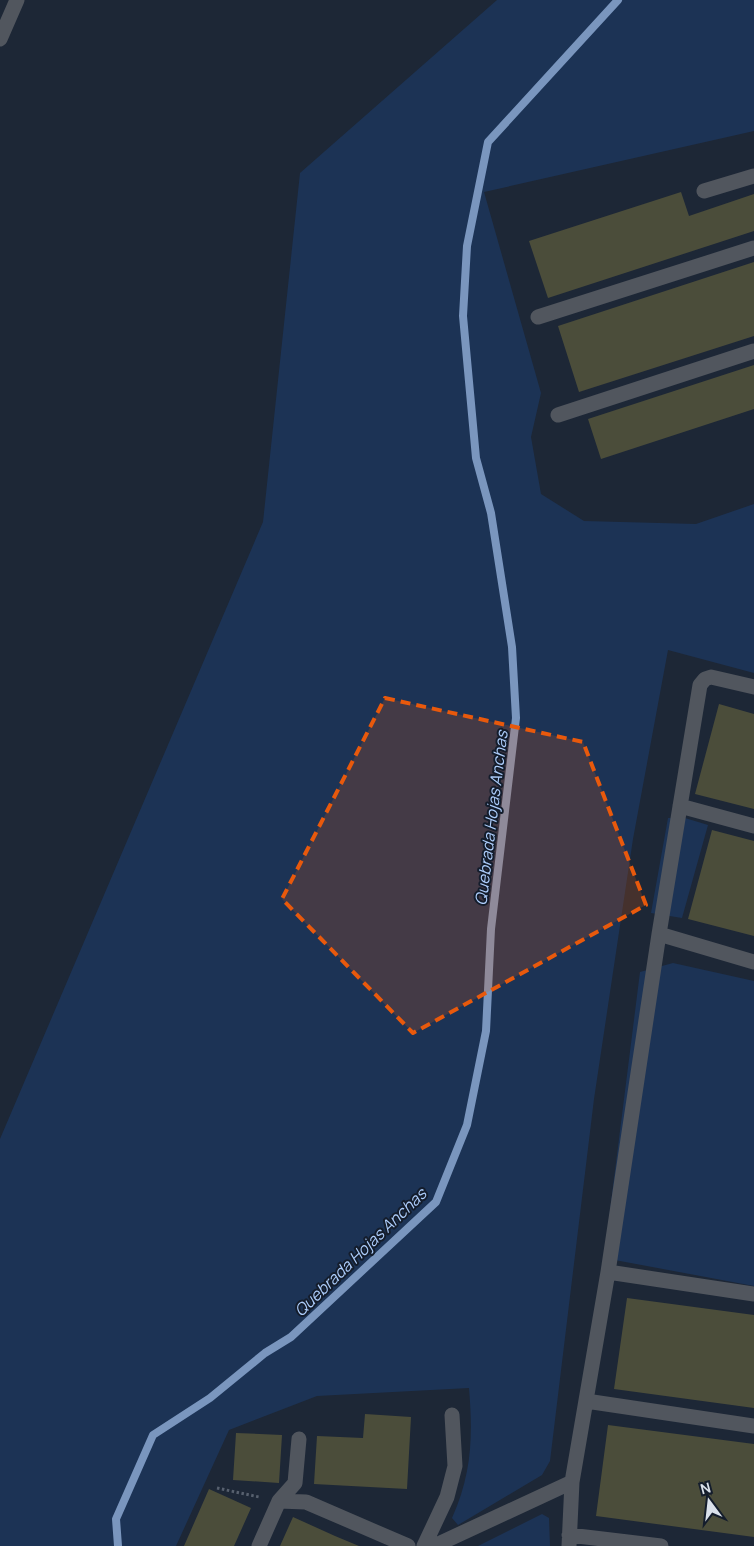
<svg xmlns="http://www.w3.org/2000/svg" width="754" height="1546" viewBox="0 0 754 1546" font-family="Manrope,sans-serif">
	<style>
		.green { fill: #1c3355 }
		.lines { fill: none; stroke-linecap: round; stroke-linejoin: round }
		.stream { stroke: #7a96be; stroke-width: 8 }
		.building { fill: #4b4d3a }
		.path { stroke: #57606e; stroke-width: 3; stroke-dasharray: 2.5 2.5; stroke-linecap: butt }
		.minor { stroke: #51565e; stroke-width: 15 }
		.marked { fill: #e8590c; fill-opacity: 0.2; stroke: #e8590c; stroke-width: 4; stroke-dasharray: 10 6; stroke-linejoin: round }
		.labels { text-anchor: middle; stroke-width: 4; stroke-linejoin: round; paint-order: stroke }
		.water-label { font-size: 16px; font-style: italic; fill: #adcdfb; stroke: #141d2c }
	</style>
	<rect width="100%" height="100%" fill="#1d2736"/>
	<!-- green -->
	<path class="green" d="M497,0H754V131L484,192L541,393L531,437L541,494L584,521L696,524L754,504V673L668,650L633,839L594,1099L550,1461L542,1475L458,1525L452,1518C472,1473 473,1436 469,1388L317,1396L229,1430L176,1546H0V1139L263,522L300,173Z
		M668,818H685L708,825L682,918L651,913Z
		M673,963L754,981V1286L604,1258L640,972Z
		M542,1514L549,1518L550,1546H478Z"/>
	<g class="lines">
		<!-- stream -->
		<path class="stream" d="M118,1546L116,1519L153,1435L210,1398L265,1353L291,1337L436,1202L467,1125L486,1031L491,929L516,718L512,647L491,513L476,458L463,316L467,246L488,142L618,0"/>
	</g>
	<!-- building -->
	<path class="building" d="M681,192L689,216L754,194V231L548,298L529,241Z
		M754,262V336L579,392L558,326Z
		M754,365V409L601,459L588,419Z
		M719,704L754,714V809L695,794Z
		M712,830L754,841V936L688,919Z
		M627,1298L754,1315V1408L614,1389Z
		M365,1414L411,1417L407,1489L314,1484L317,1436L363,1438Z
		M608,1425L754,1444V1537L596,1516Z
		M236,1433L282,1435L279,1483L233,1480Z
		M209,1489L251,1508L234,1546H184Z
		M293,1517L335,1536L359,1546H280Z"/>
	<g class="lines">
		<!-- path -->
		<path class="path" d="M217,1488L259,1497"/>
		<!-- minor -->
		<path class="minor" d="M0,39L17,0
			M704,191L754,176
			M538,317L754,248
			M558,415L754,351
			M680,806L754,826
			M659,934L754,962
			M608,1272L754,1294
			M586,1401L754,1426
			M279,1501L306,1502L408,1546
			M569,1535L661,1546
			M259,1546L279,1501L295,1483L299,1439
			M424,1546L447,1497L455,1466L452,1415
			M434,1546L572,1482
			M569,1546L572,1482L608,1272L659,934L700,685L705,679L711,677L754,687"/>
	</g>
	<!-- marked area -->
	<path class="marked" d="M385,698L583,742L646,905L413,1033L282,899Z"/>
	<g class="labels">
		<!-- water labels -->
		<g class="water-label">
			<text transform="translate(491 818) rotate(-83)" y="6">Quebrada Hojas Anchas</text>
			<text transform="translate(360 1252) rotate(-44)" y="6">Quebrada Hojas Anchas</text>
		</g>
	</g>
	<!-- north arrow -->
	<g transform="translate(709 1501) rotate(345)" stroke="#141d2c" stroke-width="4" paint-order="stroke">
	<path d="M0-4L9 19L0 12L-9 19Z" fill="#dae1eb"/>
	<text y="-8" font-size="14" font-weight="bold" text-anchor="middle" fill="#dae1eb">N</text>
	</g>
</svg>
